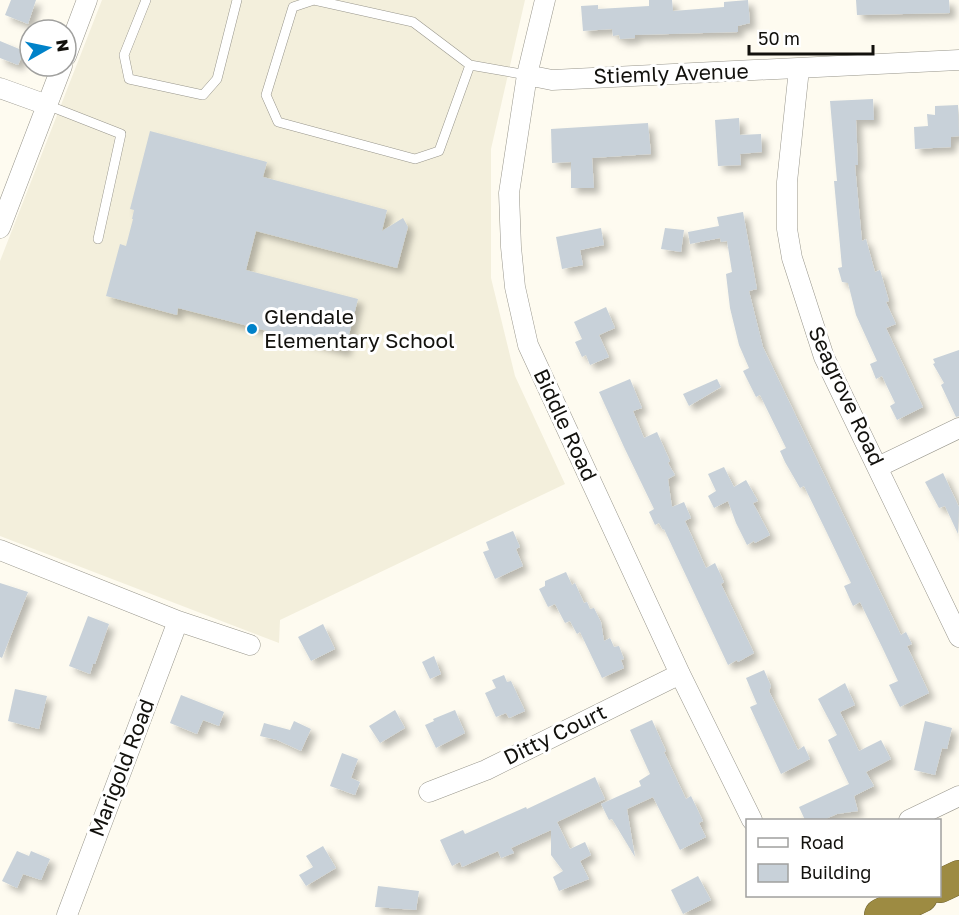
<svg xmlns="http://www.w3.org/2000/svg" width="959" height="915" viewBox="0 0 959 915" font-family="'Golos Text',sans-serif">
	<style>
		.built { fill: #f3efdc }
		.building { fill: #c8d1d9; filter: url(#shadow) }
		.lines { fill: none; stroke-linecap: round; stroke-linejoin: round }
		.service-casing { stroke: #98968c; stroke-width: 10 }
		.minor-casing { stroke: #98968c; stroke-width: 21 }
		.motorway-casing { stroke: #6c602f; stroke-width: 34 }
		.service { stroke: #fff; stroke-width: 9 }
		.minor { stroke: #fff; stroke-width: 20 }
		.motorway { stroke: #9d8b42; stroke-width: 33 }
		.poi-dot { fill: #0082c9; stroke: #fff; stroke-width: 2 }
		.labels { text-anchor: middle; stroke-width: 6; stroke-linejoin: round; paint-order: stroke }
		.street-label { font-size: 21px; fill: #12110d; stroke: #fff }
		.poi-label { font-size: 21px; fill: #12110d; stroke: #fff; text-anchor: start }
	</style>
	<defs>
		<filter id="shadow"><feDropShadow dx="5.5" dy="5.5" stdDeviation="3" flood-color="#0004"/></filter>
	</defs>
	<rect width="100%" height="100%" fill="#fefbf0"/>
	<!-- built -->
	<path class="built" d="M102,0H525L491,149V278L515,376L565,484L280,620L279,643L0,536V261Z"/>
	<!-- building -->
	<path class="building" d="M11,0H36L28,24L5,15Z
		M649,0H672L673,11L724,7V2L748,0L750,23L738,26V32L635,35V38L620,39L619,35L613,36L612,29L583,31L581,6L598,5V9L649,6Z
		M856,0H949L950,13L857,15Z
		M0,41L24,51L18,65L0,58Z
		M873,99L874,120H856L858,165H855L862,241L866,239L875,272L880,270L889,301L886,302L896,324L886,328L923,407L897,420L890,406L895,403L882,376L876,379L870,364L877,361L856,315L848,283L842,282L838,268L842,267L834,181H837L830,101Z
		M958,105L959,136L951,137V147L915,149L914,127L928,126L927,114L935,115V106Z
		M739,118L740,135L761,134L762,152L740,154L741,165L718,166L715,120Z
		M648,123L651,154L592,158L594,188H571V162L552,163L551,129Z
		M150,131L267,162L263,177L387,210L382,231L403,218L408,227L397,268L256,231L246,270L358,299L345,351L178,308L177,315L106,296L120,244L126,246L133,219H132L134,210L130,209Z
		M743,212L757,289L749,291L763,347L901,635L906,632L912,644L907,646L929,693L900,707L889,685L898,681L883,649L860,602L853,606L844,586L851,583L827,533L804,486L800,488L785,462L780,451L786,448L760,395L756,397L743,371L749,368L739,345L730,308L726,274L732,272L727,241L721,242L720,238L690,244L688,232L719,226L717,217Z
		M601,228L604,245L580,250L583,265L562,269L556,237Z
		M665,228L684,230L681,252L661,249Z
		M606,307L615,328L599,335L609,357L590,365L586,355L582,357L575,342L582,339L574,322Z
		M959,350V416L956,417L941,385L944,383L933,364L935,363L933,359Z
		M630,379L642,408L633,411L644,438L657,432L670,461L668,463L675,475L668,479L672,507L684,502L691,518L685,521L706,568L715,563L724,582L721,584L754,653L738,662L737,660L728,665L664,529L663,530L659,523L655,525L649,512L654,509L624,447L599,392Z
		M717,379L721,387L689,406L683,394Z
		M724,467L734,487L746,480L758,501L753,503L770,535L755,543L754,541L747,545L736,523L728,501L714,508L708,496L716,491L708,474Z
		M943,473L959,507L958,534L945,506L939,508L925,482Z
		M513,531L520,547L516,549L523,566L495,579L483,552L489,550L486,542Z
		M566,572L572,585L575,583L584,603L587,602L590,609L594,608L601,622L604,641L610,638L614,647L619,646L624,659L621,660L624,668L602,678L580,632L577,634L570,621L565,623L555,604L548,607L539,589L545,586V581Z
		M0,583L28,592L2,658L0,657Z
		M88,616L109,624L95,664H93L90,674L69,666Z
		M323,624L335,649L311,661L298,637Z
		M434,656L441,674L430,679L422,662Z
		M764,670L771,686L769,691L798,750L804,746L810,759L781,774L750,707L757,704L746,678Z
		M504,675L507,682L511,681L525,711L509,718L506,713L496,717L485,693L496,688L492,680Z
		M845,683L855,705L840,712L859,751L881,740L891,759L866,772L874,786L854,796L858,811L837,814L823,820H805L799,807L849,784L828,740L837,735L818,699Z
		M15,689L47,696L39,729L8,721Z
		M181,695L224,712L219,726L203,720L197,734L170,723Z
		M395,710L405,728L380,743L369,726Z
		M455,710L465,733L436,748L425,725L434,721L433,719Z
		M652,720L666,751L664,752L686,799L691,796L703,821L699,823L706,837L680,850L653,797L627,809L635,857L612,819L609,820L601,804L641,786L639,781L650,774L630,730Z
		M294,721L311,729L301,751L277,740L260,736L264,723L290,730Z
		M925,721L952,728L947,749L942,748L935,775L914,770Z
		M342,753L358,759L351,778L360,782L355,795L330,786Z
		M595,777L605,799L557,822L570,849L585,842L591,855L580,861L589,879L559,891L553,877L563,871L551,855V830L511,848L514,853L501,858L498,851L462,867L460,862L452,866L440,840L463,830L465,834L526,807L527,809L546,800Z
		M323,846L336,868L306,886L299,875L313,867L306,856Z
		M17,851L29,856L31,851L50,859L41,880L23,874L17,888L2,881Z
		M698,876L711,900L683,914L671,890Z
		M378,886L419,891L416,910L375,907Z"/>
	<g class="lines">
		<!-- service casing -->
		<g class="service-casing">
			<path id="service" d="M146,0L124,55L129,79L203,95L217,79L237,0
				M470,65L439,151L415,159L278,122L266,95L293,7L314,0L413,22L470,65L527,75
				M47,105L121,134L98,239"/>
		</g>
		<!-- minor casing -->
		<g class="minor-casing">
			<path id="minor" d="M545,0L527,75L509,193L511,247L515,287L528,345L680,674L752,820
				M66,56L87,0
				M799,69L787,182V229L792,258L824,357L959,637
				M527,75L552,80L959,60
				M0,88L47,105
				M0,228L62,66
				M878,467L959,428
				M0,550L178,621L250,645
				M429,792L486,770L680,674
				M909,820L959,796
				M67,915L178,621"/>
		</g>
		<!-- motorway casing -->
		<g class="motorway-casing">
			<path id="motorway" d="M940,886L959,877
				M881,915L921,896"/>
		</g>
		<!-- service -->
		<use href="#service" class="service"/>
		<!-- minor -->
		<use href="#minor" class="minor"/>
		<!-- motorway -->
		<use href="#motorway" class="motorway"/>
	</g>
	<!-- markers -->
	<circle class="poi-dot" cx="252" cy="329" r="6"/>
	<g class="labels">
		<!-- street labels -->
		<g class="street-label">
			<text transform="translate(671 74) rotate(-2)" y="7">Stiemly Avenue</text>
			<text transform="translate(846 396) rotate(65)" y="7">Seagrove Road</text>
			<text transform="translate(565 425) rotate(65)" y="7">Biddle Road</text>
			<text transform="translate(555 735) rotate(-26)" y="7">Ditty Court</text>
			<text transform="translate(122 768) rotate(-69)" y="7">Marigold Road</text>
		</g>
		<!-- poi labels -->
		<g class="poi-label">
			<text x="264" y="324">Glendale<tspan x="264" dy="24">Elementary School</tspan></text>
		</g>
	</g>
	<!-- legend -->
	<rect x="746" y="819" width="195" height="78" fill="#ffffff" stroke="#a0a09e" stroke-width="1.5"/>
	<rect x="758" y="838" width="30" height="9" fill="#ffffff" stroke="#a0a09e" stroke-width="1.5"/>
	<text x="800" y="849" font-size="18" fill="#12110d">Road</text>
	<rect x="758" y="864" width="30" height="18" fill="#c8d1d9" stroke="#a0a09e" stroke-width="1.5"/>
	<text x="800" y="879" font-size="18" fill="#12110d">Building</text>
	<!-- north arrow -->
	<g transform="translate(48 48) rotate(81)"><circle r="28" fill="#ffffff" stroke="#a0a09e" stroke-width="1.5"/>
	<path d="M0-4.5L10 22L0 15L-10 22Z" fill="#0082c9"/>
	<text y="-9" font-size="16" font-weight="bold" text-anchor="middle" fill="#12110d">N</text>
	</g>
	<!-- scale -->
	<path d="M749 45v9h124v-9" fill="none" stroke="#12110d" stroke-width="3"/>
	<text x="758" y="45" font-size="18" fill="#12110d" stroke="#ffffff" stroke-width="4.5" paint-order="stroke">50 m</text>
</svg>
